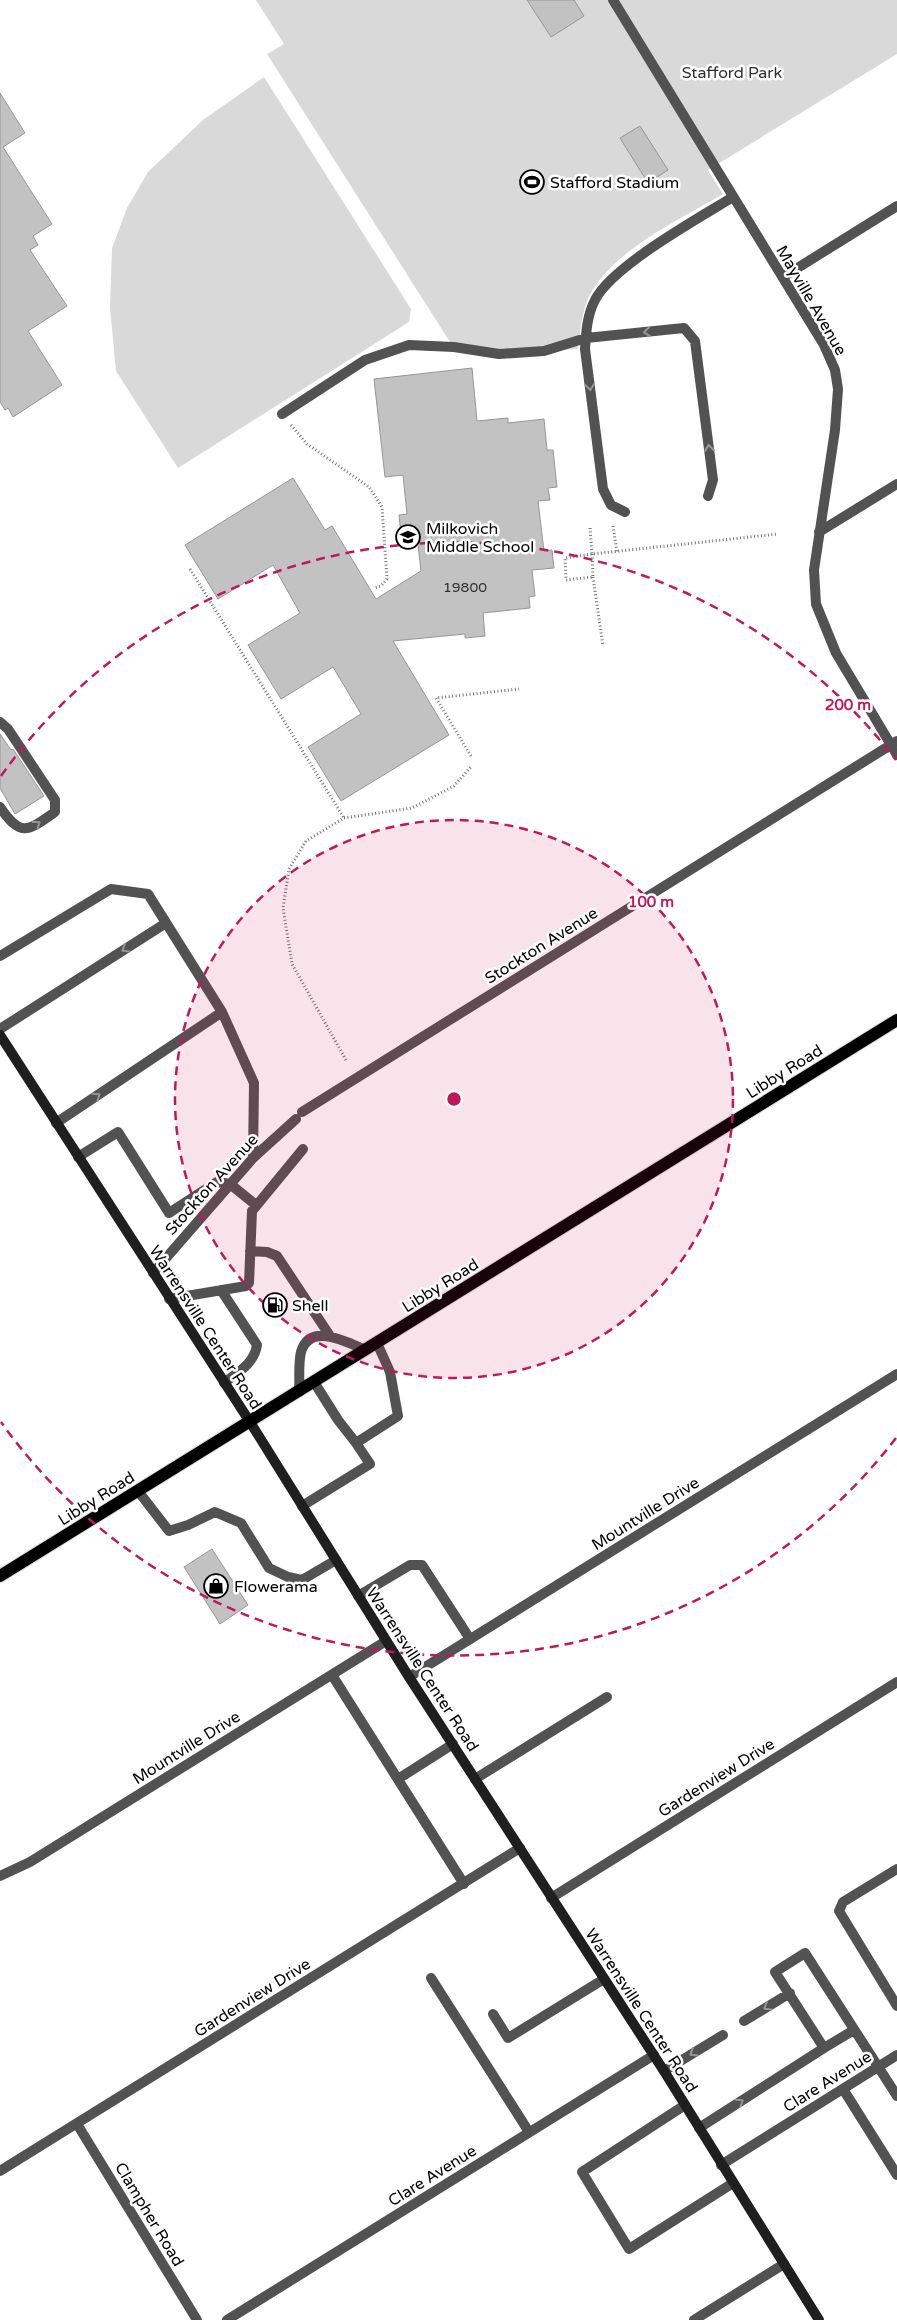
<svg xmlns="http://www.w3.org/2000/svg" width="897" height="2320" viewBox="0 0 897 2320" font-family="'Varela Round',sans-serif">
	<style>
		.green { fill: #d9d9d9 }
		.building { fill: #c2c2c2; stroke: #969696 }
		.lines { fill: none; stroke-linecap: round; stroke-linejoin: round }
		.primary-casing { stroke: #dbdbdb; stroke-width: 14 }
		.path { stroke: #747474; stroke-width: 3; stroke-dasharray: 1 2.5; stroke-linecap: butt }
		.service { stroke: #525252; stroke-width: 10 }
		.minor { stroke: #525252; stroke-width: 10 }
		.secondary { stroke: #1f1f1f; stroke-width: 10 }
		.primary { stroke: #000; stroke-width: 12 }
		.oneway { stroke: #979797 }
		.ring { fill: none; stroke: #c2185b; stroke-width: 2.5; stroke-dasharray: 9 6 }
		.labels { text-anchor: middle; stroke-width: 5; stroke-linejoin: round; paint-order: stroke }
		.number-label { font-size: 14px; fill: #303030 }
		.park-label { font-size: 16px; fill: #303030; stroke: #fff }
		.poi-label { font-size: 16px; fill: #000; stroke: #fff; text-anchor: start }
		.street-label { font-size: 16px; fill: #000; stroke: #fff }
		.centre { fill: #c2185b; stroke: #fff; stroke-width: 2.5 }
		.ring-label { font-size: 15px; text-anchor: middle; font-weight: bold; fill: #c2185b; stroke: #fff; stroke-width: 5; stroke-linejoin: round; paint-order: stroke }
	</style>
	<rect width="100%" height="100%" fill="#fff"/>
	<!-- green -->
	<path class="green" d="M256,0H897V54L708,170L723,194C680,220 601,255 585,307C581,320 580,335 578,349L515,352L450,342L267,54L284,44Z
		M264,77L411,309L409,322L178,468L116,371L110,308L112,248L127,208L148,172L203,120Z"/>
	<!-- building -->
	<path class="building" d="M527,0H574L584,16L551,37Z
		M0,93L25,133L3,147L52,224L33,236L38,245L30,250L67,306L28,331L62,385L13,417L8,408L5,410L0,402Z
		M640,126L668,170L648,183L620,138Z
		M472,368L477,421L508,418V423L544,419L547,450H553L557,487L548,488L550,500L538,501L544,551L552,550L554,568L532,570L535,596L529,597L530,608L483,613L485,636L465,638V634L393,641L449,735L341,801L308,747L361,714L333,667L281,699L248,645L300,613L273,565L218,599L185,545L293,478L325,530L332,526L376,599L421,571L418,545L402,546L399,515L407,514L403,475L385,477L374,379Z
		M0,734L11,750L13,749L44,796L15,814L0,788Z
		M212,1549L248,1605L220,1624L184,1567Z"/>
	<g class="lines">
		<!-- primary casing -->
		<g class="primary-casing">
			<path id="primary" d="M0,1576L897,1020"/>
		</g>
		<!-- path -->
		<path class="path" d="M291,425L307,444L369,487L382,507L387,579L381,586L374,588
			M613,526L617,552
			M590,528L592,554L778,534
			M592,554L593,577L566,580L565,558Z
			M190,569L344,818
			M593,577L603,646
			M471,756L436,698L519,689
			M346,1060L292,964L283,908L289,869L306,841L344,818L412,808L454,786L471,767"/>
		<!-- service -->
		<path class="service" d="M282,414L365,360L409,345L454,347L499,354L544,351L586,338L684,328L695,341L713,480L708,496
			M625,512L611,505L603,489L585,349C586,333 587,315 595,300C612,266 699,218 733,197
			M0,722L8,729L55,800V812C28,831 21,838 0,807
			M0,956L111,889L148,894L222,1012L254,1083L253,1158
			M0,1029L166,923
			M56,1123L222,1012
			M78,1157L118,1132L169,1213L217,1182L230,1184L256,1205
			M250,1251L267,1252L277,1256L330,1336
			M221,1290L257,1345C254,1364 238,1372 224,1383
			M169,1299L246,1286L249,1283L252,1211L303,1149
			M314,1382L338,1420L356,1443L398,1416L390,1372L377,1343
			M299,1392C300,1380 298,1364 301,1352C310,1321 348,1343 366,1350
			M138,1491L169,1531L188,1525L215,1512L241,1523L269,1568L288,1577L302,1580L336,1560
			M302,1506L370,1464L356,1443
			M358,1596L410,1565H422L470,1639
			M332,1675L464,1884
			M398,1779L453,1744
			M475,1779L607,1697
			M897,1869L843,1902L839,1911L897,2006
			M431,1978L529,2132
			M493,2014L508,2038L604,1979
			M744,2021L790,1993
			M824,2048L854,2030
			M664,2071L723,2035
			M843,2089L897,2175
			M685,2105L582,2172L629,2249L733,2183
			M699,2128L824,2048L775,1972L805,1953L897,2096"/>
		<!-- minor -->
		<path class="minor" d="M613,0L824,345L835,370L838,389L835,430L814,570L816,604L836,653L897,755
			M783,277L897,206
			M819,532L897,484
			M302,1112L897,741
			M153,1273L253,1158L296,1119
			M409,1677L897,1374
			M0,1876L30,1862L386,1641
			M551,1898L897,1682
			M77,2124L197,2320
			M721,2165L897,2055
			M0,2171L520,1848
			M227,2320L654,2055
			M694,2320L784,2264"/>
		<!-- secondary -->
		<path class="secondary" d="M0,1035L250,1422L409,1677L664,2071L819,2320"/>
		<!-- primary -->
		<use href="#primary" class="primary"/>
	</g>
	<!-- one-way arrows -->
	<defs><path id="oneway-chevron" d="M-2-3.5L2.5 0L-2 3.5" fill="none" stroke-width="1.6" stroke-linecap="round" stroke-linejoin="round" transform="scale(1.25)"/></defs>
	<g class="oneway">
		<use href="#oneway-chevron" transform="translate(647 332) rotate(174)"/>
		<use href="#oneway-chevron" transform="translate(590 387) rotate(83)"/>
		<use href="#oneway-chevron" transform="translate(709 448) rotate(-97)"/>
		<use href="#oneway-chevron" transform="translate(37 824) rotate(-35)"/>
		<use href="#oneway-chevron" transform="translate(125 949) rotate(148)"/>
		<use href="#oneway-chevron" transform="translate(97 1096) rotate(-34)"/>
		<use href="#oneway-chevron" transform="translate(767 2007) rotate(148)"/>
		<use href="#oneway-chevron" transform="translate(693 2053) rotate(148)"/>
		<use href="#oneway-chevron" transform="translate(740 2102) rotate(-33)"/>
	</g>
	<!-- distance rings -->
	<circle cx="454" cy="1099" r="279" fill="#c2185b" fill-opacity=".12"/>
	<g class="ring">
		<circle cx="454" cy="1099" r="279"/>
		<path d="M896 1438A557 557 0 0 1 1 1422M1 776A557 557 0 0 1 896 760"/>
	</g>
	<!-- icons -->
	<defs>
		<g id="stadium-ring" transform="scale(1.25)"><circle r="9.5" fill="#fff" stroke="#000" stroke-width="1.5"/><path d="M0-5a6.5 5 0 1 0 0 10a6.5 5 0 1 0 0-10ZM-3.5-1.8h7v3.6h-7Z" fill="#000"/></g>
		<g id="school-ring" transform="scale(1.25)"><circle r="9.5" fill="#fff" stroke="#000" stroke-width="1.5"/><path d="M0-5L7-2L0 1L-7-2ZM-4 1L0 2.5L4 1V4Q0 6-4 4Z" fill="#000"/></g>
		<g id="fuel-ring" transform="scale(1.25)"><circle r="9.5" fill="#fff" stroke="#000" stroke-width="1.5"/><path d="M-5.5-6h7V0h2V4h1.3V-2.5L3-4.5l.8-.8L6-3V5H2.5V1h-1V6h-7ZM-4.2-4.7v3.2H.2V-4.7Z" fill="#000"/></g>
		<g id="shop-ring" transform="scale(1.25)"><circle r="9.5" fill="#fff" stroke="#000" stroke-width="1.5"/><path d="M-5-2.5h2.3a2.7 3.5 0 0 1 5.4 0H5L5.5 6h-11ZM-1.5-2.5h3a1.5 2.3 0 0 0-3 0Z" fill="#000"/></g>
	</defs>
	<g fill-rule="evenodd">
		<use href="#stadium-ring" x="532" y="182"/>
		<use href="#school-ring" x="408" y="537"/>
		<use href="#fuel-ring" x="275" y="1305"/>
		<use href="#shop-ring" x="216" y="1586"/>
	</g>
	<g class="labels">
		<!-- number labels -->
		<g class="number-label">
			<text x="465" y="592">19800</text>
		</g>
		<!-- park labels -->
		<g class="park-label">
			<text x="732" y="78">Stafford Park</text>
		</g>
		<!-- poi labels -->
		<g class="poi-label">
			<text x="550" y="188">Stafford Stadium</text>
			<text x="426" y="534">Milkovich<tspan x="426" dy="18">Middle School</tspan></text>
			<text x="292" y="1311">Shell</text>
			<text x="234" y="1592">Flowerama</text>
		</g>
		<!-- street labels -->
		<g class="street-label">
			<text transform="translate(812 300) rotate(60)" y="6">Mayville Avenue</text>
			<text transform="translate(541 945) rotate(-32)" y="6">Stockton Avenue</text>
			<text transform="translate(784 1071) rotate(-32)" y="6">Libby Road</text>
			<text transform="translate(211 1184) rotate(-48)" y="6">Stockton Avenue</text>
			<text transform="translate(440 1285) rotate(-32)" y="6">Libby Road</text>
			<text transform="translate(206 1327) rotate(57)" y="6">Warrensville Center Road</text>
			<text transform="translate(96 1498) rotate(-32)" y="6">Libby Road</text>
			<text transform="translate(645 1513) rotate(-32)" y="6">Mountville Drive</text>
			<text transform="translate(423 1669) rotate(57)" y="6">Warrensville Center Road</text>
			<text transform="translate(186 1747) rotate(-32)" y="6">Mountville Drive</text>
			<text transform="translate(716 1777) rotate(-32)" y="6">Gardenview Drive</text>
			<text transform="translate(252 1997) rotate(-32)" y="6">Gardenview Drive</text>
			<text transform="translate(642 2010) rotate(57)" y="6">Warrensville Center Road</text>
			<text transform="translate(827 2081) rotate(-32)" y="6">Clare Avenue</text>
			<text transform="translate(432 2175) rotate(-32)" y="6">Clare Avenue</text>
			<text transform="translate(150 2214) rotate(59)" y="6">Clampher Road</text>
		</g>
	</g>
	<circle cx="454" cy="1099" r="8" class="centre"/>
	<g class="ring-label">
		<text x="848" y="710">200 m</text>
		<text x="651" y="907">100 m</text>
	</g>
</svg>
